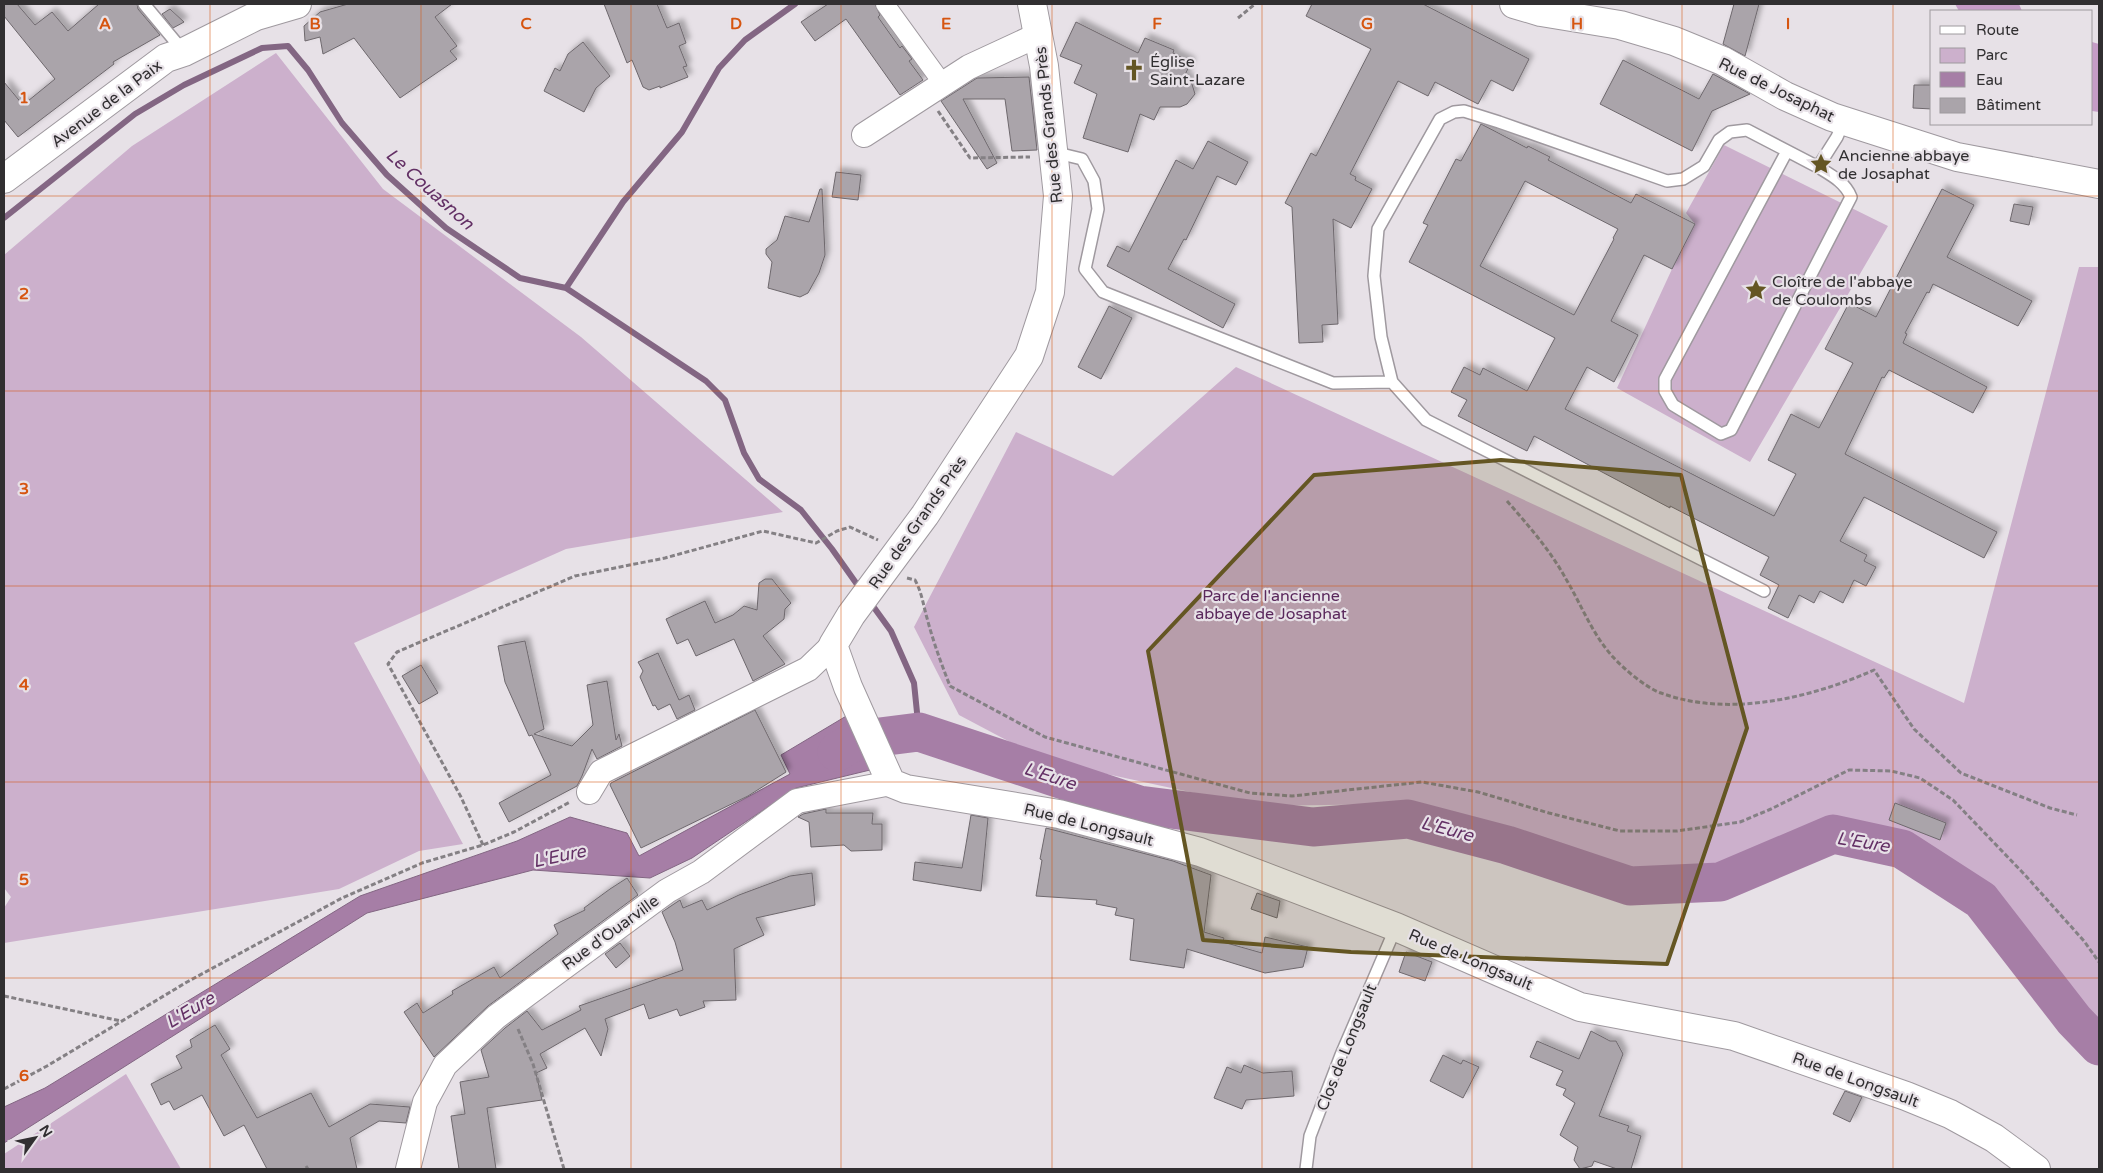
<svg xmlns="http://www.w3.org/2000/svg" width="2103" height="1173" viewBox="0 0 2103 1173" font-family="'Varela Round',sans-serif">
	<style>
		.green { fill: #ccb0cc }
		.forest { fill: #c59cc6 }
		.water { fill: #a67ea6; stroke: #836683 }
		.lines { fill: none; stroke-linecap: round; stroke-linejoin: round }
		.stream { stroke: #836683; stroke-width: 6 }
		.river { stroke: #a67ea6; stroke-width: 39 }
		.building { fill: #aaa4aa; stroke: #6e686d; fill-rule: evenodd; filter: url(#shadow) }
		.service-casing { stroke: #9f999f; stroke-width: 14 }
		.pedestrian-casing { stroke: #9f999f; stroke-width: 20 }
		.minor-casing { stroke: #9f999f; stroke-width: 26 }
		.tertiary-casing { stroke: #9f999f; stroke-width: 30 }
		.secondary-casing { stroke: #9f999f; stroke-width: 30 }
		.path { stroke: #848084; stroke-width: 3; stroke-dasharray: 5 2.5; stroke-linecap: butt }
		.service { stroke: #fff; stroke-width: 11 }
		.pedestrian { stroke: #fff; stroke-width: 18 }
		.minor { stroke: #fff; stroke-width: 24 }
		.tertiary { stroke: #fff; stroke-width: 28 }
		.secondary { stroke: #fff; stroke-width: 28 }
		.marked { fill: #645623; fill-opacity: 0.2; stroke: #645623; stroke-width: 4; stroke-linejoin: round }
		.grid { fill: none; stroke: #d65510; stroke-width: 1; stroke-opacity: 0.55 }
		.labels { text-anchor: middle; stroke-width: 4.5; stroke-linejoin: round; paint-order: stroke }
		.poi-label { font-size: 16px; fill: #312f31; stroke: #e7e1e7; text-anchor: start }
		.street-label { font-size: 16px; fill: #312f31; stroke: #e7e1e7 }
		.park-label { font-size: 16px; fill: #5a285c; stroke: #e7e1e7 }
		.water-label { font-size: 18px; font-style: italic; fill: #633065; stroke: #e7e1e7 }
		.grid-label { font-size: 16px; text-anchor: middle; font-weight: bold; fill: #d65510; stroke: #e7e1e7; stroke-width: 4.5; stroke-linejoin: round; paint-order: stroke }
	</style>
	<defs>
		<filter id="shadow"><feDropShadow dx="4.5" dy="-4.5" stdDeviation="2.5" flood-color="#0004"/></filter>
	</defs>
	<rect width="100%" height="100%" fill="#e7e1e7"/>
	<!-- green -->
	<path class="green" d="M276,53L383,189L581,337L783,512L566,549L354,643L463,844L419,851L339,889L4,943V908L11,897L4,888V255L132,146Z
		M1724,145L1888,226L1750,462L1617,388L1672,269L1695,224L1686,213Z
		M2079,267H2099V1028L2081,1008L1989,892L1905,840L1835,822L1723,864L1625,869L1399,804L1255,806L1046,761L959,715L914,627L1016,432L1113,476L1236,367L1964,703Z
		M126,1074L181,1169H4V1154Z"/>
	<!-- forest -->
	<path class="forest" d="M1955,4H2019L2022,11H1959Z
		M2092,42L2099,44V112L2092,111Z"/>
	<!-- water -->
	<path class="water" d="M848,715L870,770L796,788L692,858L650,878L533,870L367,913L4,1143V1107L45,1088L360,896L517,841L570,817L627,833L639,856L790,774L781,755Z"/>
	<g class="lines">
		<!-- stream -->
		<path class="stream" d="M4,218L135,114L184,85L262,48L288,46L308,70L342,123L387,175L446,228L520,278L566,288L706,381L725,400L744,453L759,479L801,510L832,549L861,590
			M566,288L623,202L682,132L719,68L745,40L795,4
			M870,602L891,631L914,683L919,732"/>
		<!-- river -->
		<path class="river" d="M837,752L856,740L919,732L1139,805L1313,827L1408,819L1507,845L1630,886L1720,882L1833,834L1902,849L1981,900L2074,1020L2099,1046"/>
	</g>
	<!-- building -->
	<path class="building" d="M4,4H17L35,25L52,12L68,31L99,4H137L138,9L160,35L113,62L114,64L18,137L4,120V82L23,105L55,79L4,16Z
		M348,4H452L435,17L457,46L450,51L457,59L400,98L354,38L323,54L320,37L305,41L304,26L320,12Z
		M604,4H657L667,28L679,23L686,43L679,46L687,66L683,67L688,77L660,88V86L649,90L643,87L632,60L627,63Z
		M828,4H875L880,15L878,17L900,48L902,46L912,59L909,61L923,80L900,95L846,19L815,41L801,22Z
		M1312,4H1423L1529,59L1513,91L1491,80L1478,104L1435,82L1428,96L1398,81L1350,174L1356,177L1355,180L1372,189L1351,228L1333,219L1338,324L1322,325L1323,342L1299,343L1292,207L1285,203L1311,153L1316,156L1371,49L1306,16Z
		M1734,4H1759L1745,56L1723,44Z
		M170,9L184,22L173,28L162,14Z
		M1076,22L1138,53L1145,38L1174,50L1173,53L1191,62L1185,75L1191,81L1195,94L1187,104L1180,107H1160L1154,120L1140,114L1128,152L1083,138L1097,94L1074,83L1082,65L1060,56Z
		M583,42L610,76L596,88L584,112L544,91L555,68L560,71L568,54Z
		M1623,60L1699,99L1713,74L1750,94L1712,111L1692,151L1600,104Z
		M1029,77L1037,150L1012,151L1005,99H963L997,163L987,169L941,101L977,78Z
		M1914,85H1932V109L1913,108Z
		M1481,124L1527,148L1528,146L1550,157L1548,160L1631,203L1636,194L1695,224L1672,269L1644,255L1611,321L1638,335L1614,382L1587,367L1565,409L1774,516L1796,474L1768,460L1791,414L1819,428L1853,363L1825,349L1849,303L1876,317L1942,189L1974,205L1947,257L2032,301L2018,326L1933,284L1929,293L1927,292L1905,333L1907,334L1903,343L1987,387L1973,413L1889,370L1884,378L1882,377L1845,454L1997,532L1984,558L1864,497L1840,541L1867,555L1864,561L1876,567L1866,586L1854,580L1843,603L1820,591L1814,603L1799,595L1788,618L1768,608L1779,585L1760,575L1769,557L1670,506V508L1534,436L1527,451L1458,416L1467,400L1451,392L1464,367L1480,375L1483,368L1527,391L1555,338L1409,262L1428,225L1423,223L1456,159L1461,161ZM1525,181L1618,229L1613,238L1614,239L1574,315L1480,266Z
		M1208,141L1248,162L1236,185L1217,176L1186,240L1184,239L1168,269L1235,304L1223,328L1107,266L1117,246L1129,252L1176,160L1193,169Z
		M836,172L861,175L858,200L832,197Z
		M820,189H822L825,255L819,273L808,293L800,297L768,288L772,262L766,254V249L777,240L785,216L809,222Z
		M2014,204L2033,207L2029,225L2010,221Z
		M1109,306L1132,318L1101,379L1078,367Z
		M765,579H772L791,603L785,609L784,619L763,636L785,664L753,681L734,639L696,656L688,639L677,644L666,619L705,601L715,623L733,615L744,606L757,610L759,583Z
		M525,641L544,729L534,734L572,746L593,725L587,685L607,681L616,740L619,734L622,746L597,759L592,749L582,776L577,786L509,822L499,803L551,775L532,735L529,736L505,682L498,646Z
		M658,653L679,700L689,695L695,710L677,719L670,704L658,710L655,705L653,706L640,677L643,671L638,662Z
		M421,665L438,693L419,704L402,676Z
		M755,710L786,772L748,796L641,848L610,785L611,783Z
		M1895,803L1946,823L1940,840L1889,820Z
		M826,809V813H873L872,824H882V850L851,851L844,845L811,847L809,822L798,817L803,814Z
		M971,815L988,818L981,891L913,880L915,862L962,868Z
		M1046,828L1173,861L1211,875L1204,932L1224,938L1223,942L1262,953L1265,937L1308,947L1303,967L1265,973L1187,949L1184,968L1130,960L1134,919L1115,915L1117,908L1096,904L1097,900L1036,896L1042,860L1040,859Z
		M812,873L815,905L756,918L764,935L734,949L736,1000L703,1001L705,1007L680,1016L677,1009L649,1019L644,1004L605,1019L608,1029L601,1056L585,1028L540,1054L547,1068L536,1073L542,1100L487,1108L496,1169H459L451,1116L465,1114L460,1082L489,1077L481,1050L505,1028L527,1011L542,1030L581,1010L579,1006L683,970L675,942L662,912L680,900L683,908L702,900L707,910L739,895L790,876Z
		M627,878L638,895L488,1006L434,1057L404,1012L417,1003L423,1013L453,994L452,991L494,967L500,978L558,934L554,925L585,910L584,908L610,889Z
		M1257,893L1280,901L1277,918L1251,909Z
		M620,943L630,956L616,968L605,954Z
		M1406,952L1432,962L1425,981L1399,972Z
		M215,1025L230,1049L221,1055L257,1118L311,1093L329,1127L370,1104L410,1107L406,1123L379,1121L350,1138L357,1169H267L244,1125L224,1136L202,1095L174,1110L169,1101L161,1105L151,1084L182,1068L176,1056L192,1047L190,1040Z
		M1591,1031L1610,1041H1616L1623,1054L1599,1116L1629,1126L1627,1131L1641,1136L1631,1169H1617L1594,1161L1592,1166L1580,1169L1574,1160L1578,1147L1560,1135L1575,1103L1563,1095L1566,1089L1556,1085L1563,1071L1530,1057L1537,1041L1579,1059Z
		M1443,1055L1461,1064L1463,1060L1479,1067L1463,1098L1430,1081Z
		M1244,1065L1263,1073L1292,1071L1294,1096L1246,1100L1242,1109L1214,1098L1227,1067L1241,1073Z
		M1845,1091L1862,1097L1850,1122L1833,1114Z"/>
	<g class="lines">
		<!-- service casing -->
		<g class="service-casing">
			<path id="service" d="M144,4L184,52
				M1787,151L1665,379V391L1673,405L1721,434L1731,430L1851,197C1845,182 1831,175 1818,167
				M1053,152L1082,159L1094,181L1098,209L1085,269L1103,292L1333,383L1392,382L1426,420L1764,591
				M1392,382L1381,337L1374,276L1378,229L1440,119L1454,112L1464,111L1499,122L1667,181L1683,179L1704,166L1719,140L1730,132L1747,130L1818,167L1837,137L1844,121
				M1306,1169L1310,1136L1341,1055L1396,927"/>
		</g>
		<!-- pedestrian casing -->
		<g class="pedestrian-casing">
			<path id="pedestrian" d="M885,4L943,84"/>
		</g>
		<!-- minor casing -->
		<g class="minor-casing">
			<path id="minor" d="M864,135L969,67L1038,35
				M589,792L601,772L808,669L833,645
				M408,1169L425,1102L445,1065L496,1017L667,891L701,872L797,801L891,783"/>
		</g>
		<!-- tertiary casing -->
		<g class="tertiary-casing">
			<path id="tertiary" d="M1032,4L1044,66L1058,196L1050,292L1029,356L925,515L851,615L833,645L848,687L891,783L906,789L1059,814L1200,852L1396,927L1580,1007L1734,1036L1906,1096L1950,1114L1994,1138L2036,1169
				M1514,4L1541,12L1620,25L1674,41L1723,61L1785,96L1832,117L1957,157L2099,184"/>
		</g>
		<!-- secondary casing -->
		<g class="secondary-casing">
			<path id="secondary" d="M4,179L166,58L184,52L256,16L297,4"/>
		</g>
		<!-- path -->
		<path class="path" d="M1238,18L1255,4
			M938,111L970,158L1030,157
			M1507,501C1528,525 1550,550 1566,579C1581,604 1592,634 1613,657C1623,668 1646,688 1661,693C1728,718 1811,698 1874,670L1914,729L1961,773L2050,808L2077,815
			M907,578L915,580C922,593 923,604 927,618C933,641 941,663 950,686L1045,737L1250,793L1292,796L1422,782L1478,792L1549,813L1620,831H1677L1740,822L1771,809L1849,770L1891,771L1920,778L1953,800L2025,875L2084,941L2099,962
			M483,845L461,797L388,664L397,652L575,576L665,558L763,531L816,543L837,531L850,527L878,540
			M4,996L121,1021
			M518,1029L533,1064L564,1169
			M4,1089L47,1066L187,982L342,898L422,863L483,845L514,832L570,802
			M306,1166L308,1169"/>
		<!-- service -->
		<use href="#service" class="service"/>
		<!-- pedestrian -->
		<use href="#pedestrian" class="pedestrian"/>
		<!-- minor -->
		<use href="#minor" class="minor"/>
		<!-- tertiary -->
		<use href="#tertiary" class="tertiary"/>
		<!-- secondary -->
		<use href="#secondary" class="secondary"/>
	</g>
	<!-- marked area -->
	<path class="marked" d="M1501,460L1681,475L1747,728L1667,964L1351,952L1203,940L1148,651L1314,475Z"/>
	<!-- grid -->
	<path class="grid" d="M210,4V1169M421,4V1169M631,4V1169M841,4V1169M1052,4V1169M1262,4V1169M1472,4V1169M1682,4V1169M1893,4V1169M4,196H2099M4,391H2099M4,586H2099M4,782H2099M4,978H2099"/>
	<!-- icons -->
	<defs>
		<g id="church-bare" transform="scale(1.725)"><path d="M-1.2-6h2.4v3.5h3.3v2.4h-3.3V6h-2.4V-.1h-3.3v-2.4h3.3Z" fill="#645623" stroke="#e7e1e7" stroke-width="2.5" paint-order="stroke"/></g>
		<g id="sight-bare" transform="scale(1.725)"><path d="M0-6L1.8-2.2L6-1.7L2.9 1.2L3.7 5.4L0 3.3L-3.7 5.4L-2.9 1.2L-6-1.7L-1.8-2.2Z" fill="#645623" stroke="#e7e1e7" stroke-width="2.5" paint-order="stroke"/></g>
	</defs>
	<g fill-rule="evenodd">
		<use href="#church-bare" x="1134" y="70"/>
		<use href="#sight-bare" x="1821" y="164"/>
		<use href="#sight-bare" x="1756" y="290"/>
	</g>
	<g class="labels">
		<!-- poi labels -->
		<g class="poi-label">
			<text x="1150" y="67">Église<tspan x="1150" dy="18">Saint-Lazare</tspan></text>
			<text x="1838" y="161">Ancienne abbaye<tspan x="1838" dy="18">de Josaphat</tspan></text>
			<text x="1772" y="287">Cloître de l'abbaye<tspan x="1772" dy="18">de Coulombs</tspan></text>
		</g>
		<!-- street labels -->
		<g class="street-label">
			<text transform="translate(1777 89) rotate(26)" y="6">Rue de Josaphat</text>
			<text transform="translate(106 103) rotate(-37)" y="6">Avenue de la Paix</text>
			<text transform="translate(1048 125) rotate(-96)" y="6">Rue des Grands Près</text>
			<text transform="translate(917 522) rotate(-55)" y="6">Rue des Grands Près</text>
			<text transform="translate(1089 824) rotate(14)" y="6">Rue de Longsault</text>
			<text transform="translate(610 932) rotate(-36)" y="6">Rue d'Ouarville</text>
			<text transform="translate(1471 959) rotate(23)" y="6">Rue de Longsault</text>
			<text transform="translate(1346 1047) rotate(-68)" y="6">Clos de Longsault</text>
			<text transform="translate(1856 1079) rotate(20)" y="6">Rue de Longsault</text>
		</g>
		<!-- park labels -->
		<g class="park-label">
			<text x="1271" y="601">Parc de l'ancienne<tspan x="1271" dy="18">abbaye de Josaphat</tspan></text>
		</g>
		<!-- water labels -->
		<g class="water-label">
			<text transform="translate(430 189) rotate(42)" y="6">Le Couasnon</text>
			<text transform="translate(1050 776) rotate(18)" y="6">L'Eure</text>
			<text transform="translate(1447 829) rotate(15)" y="6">L'Eure</text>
			<text transform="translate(1863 842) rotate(9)" y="6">L'Eure</text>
			<text transform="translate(559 856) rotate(-12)" y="6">L'Eure</text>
			<text transform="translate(190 1010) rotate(-31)" y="6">L'Eure</text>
		</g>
	</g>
	<g class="grid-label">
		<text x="105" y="29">A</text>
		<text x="315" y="29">B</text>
		<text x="526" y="29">C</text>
		<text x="736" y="29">D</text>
		<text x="946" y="29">E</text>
		<text x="1157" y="29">F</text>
		<text x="1367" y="29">G</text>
		<text x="1577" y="29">H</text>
		<text x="1788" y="29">I</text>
		<text x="24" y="103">1</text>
		<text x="24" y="299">2</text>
		<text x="24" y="494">3</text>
		<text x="24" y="690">4</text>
		<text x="24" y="885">5</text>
		<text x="24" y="1081">6</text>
	</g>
	<!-- border -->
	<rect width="2103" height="1173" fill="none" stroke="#312f31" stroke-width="10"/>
	<!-- legend -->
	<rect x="1930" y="10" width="162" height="115" fill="#e7e1e7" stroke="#9e9a9e"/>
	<rect x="1940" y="26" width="25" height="8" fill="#ffffff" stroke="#9e9a9e"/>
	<text x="1976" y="35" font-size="15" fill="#312f31">Route</text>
	<rect x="1940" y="48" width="25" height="15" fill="#ccb0cc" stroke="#9e9a9e"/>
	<text x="1976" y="60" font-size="15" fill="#312f31">Parc</text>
	<rect x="1940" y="72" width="25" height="15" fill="#a67ea6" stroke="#9e9a9e"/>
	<text x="1976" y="85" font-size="15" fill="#312f31">Eau</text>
	<rect x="1940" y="98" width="25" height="15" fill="#aaa4aa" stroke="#9e9a9e"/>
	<text x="1976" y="110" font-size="15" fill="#312f31">Bâtiment</text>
	<!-- north arrow -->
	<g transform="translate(35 1138) rotate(57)" stroke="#e7e1e7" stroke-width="4" paint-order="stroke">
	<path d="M0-4L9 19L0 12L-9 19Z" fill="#312f31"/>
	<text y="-8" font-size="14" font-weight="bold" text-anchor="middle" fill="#312f31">N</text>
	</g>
</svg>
